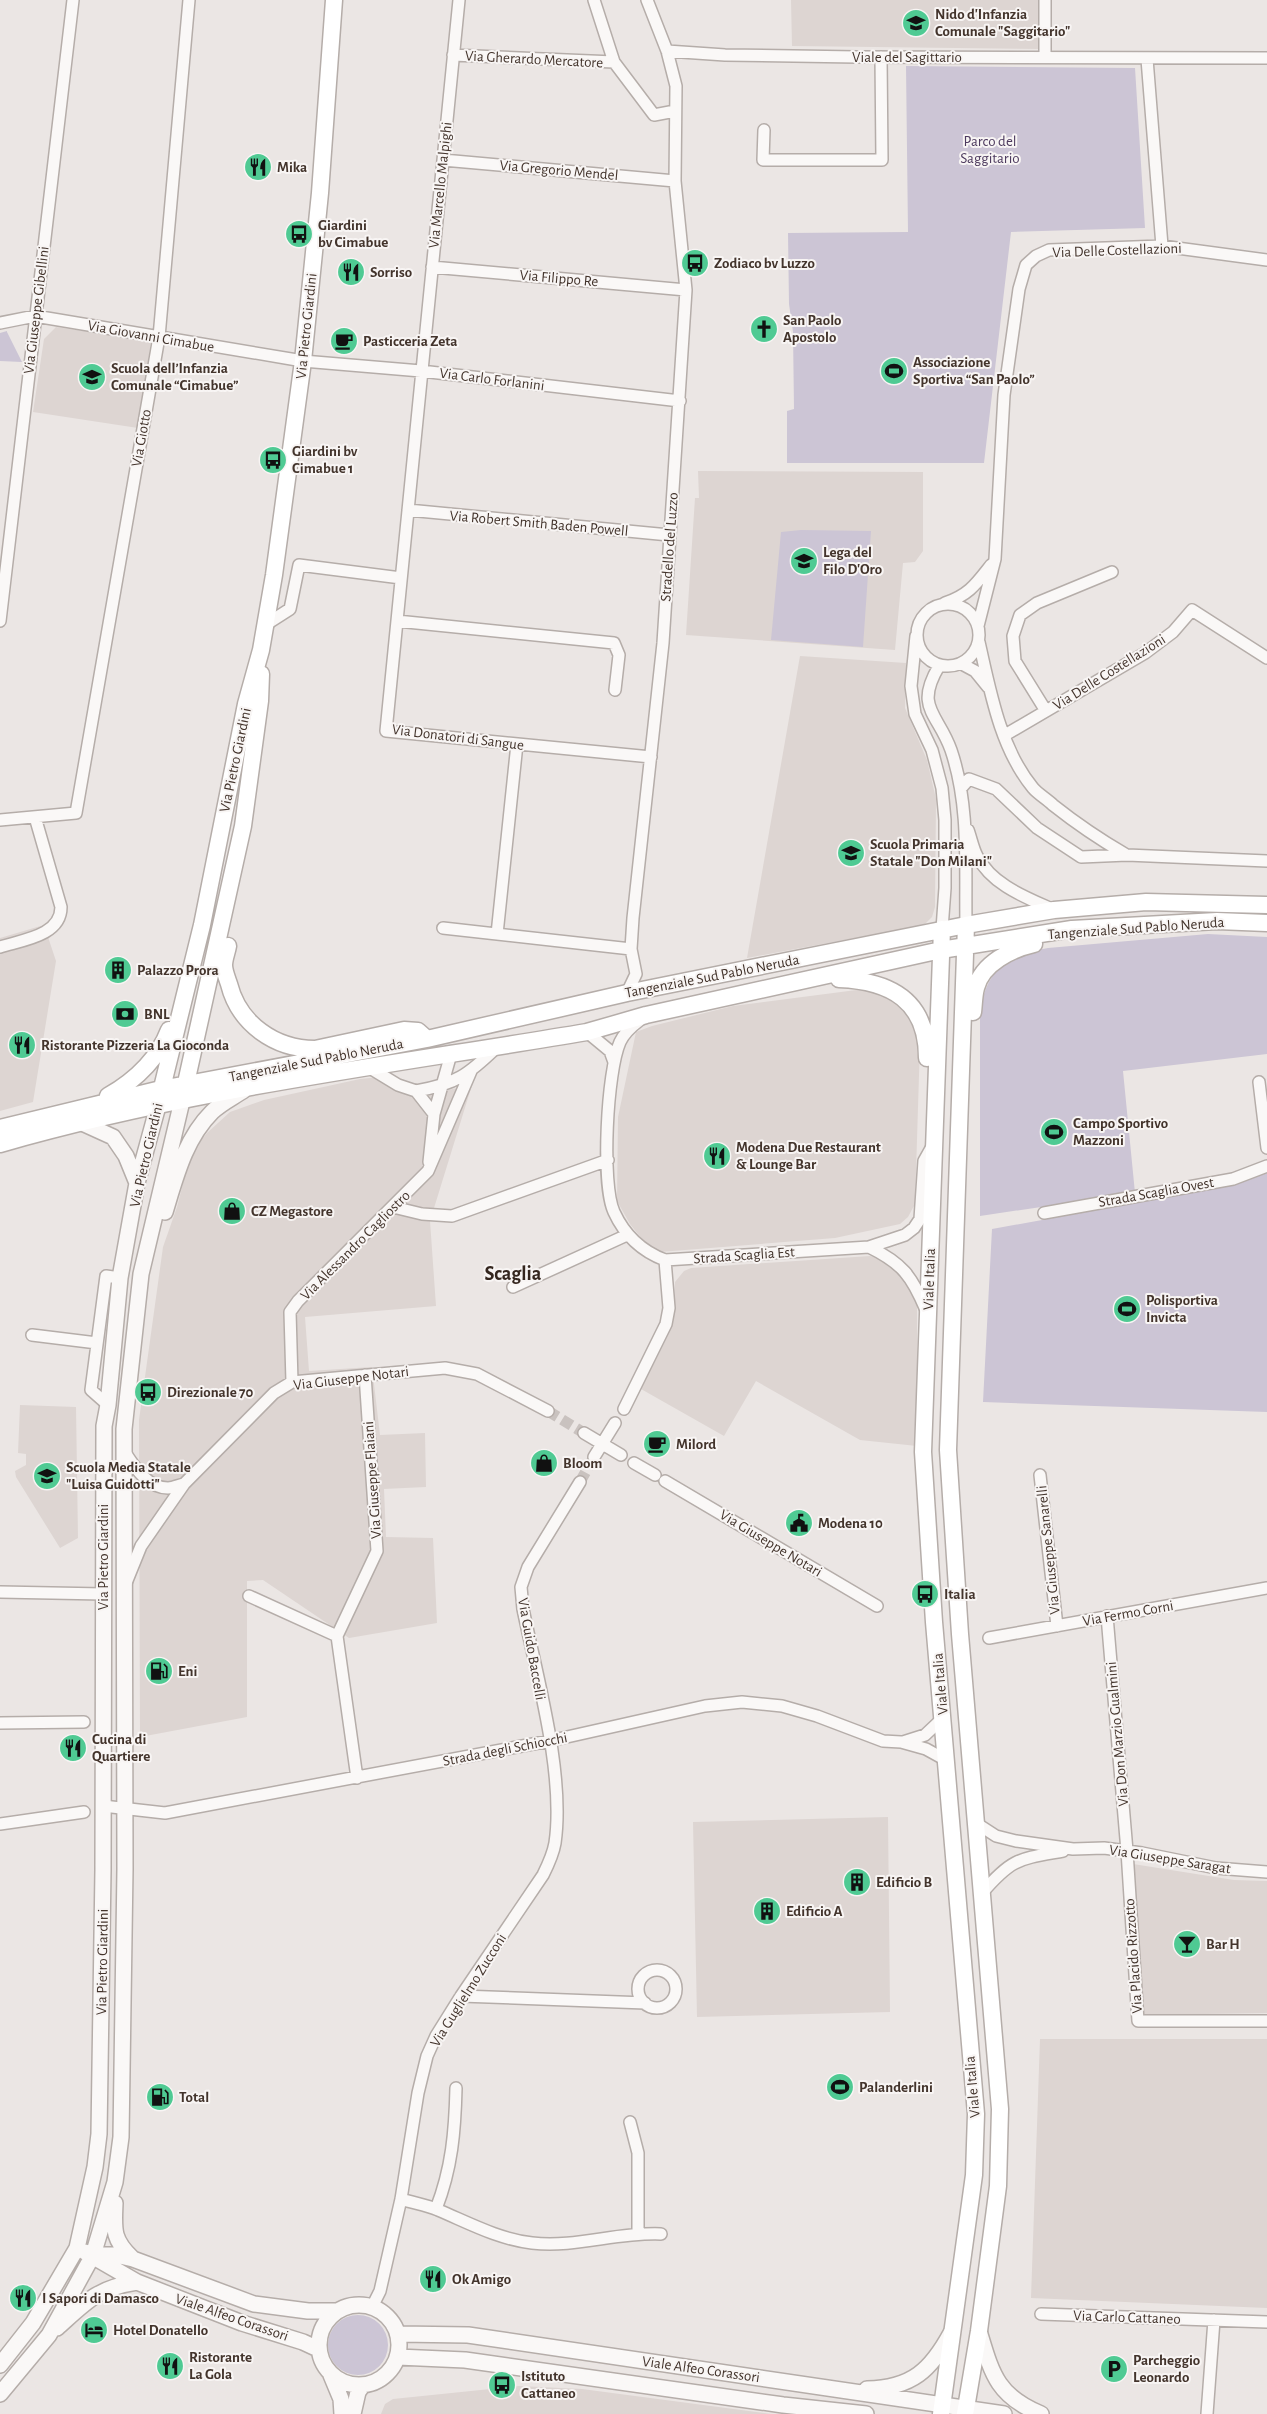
<svg xmlns="http://www.w3.org/2000/svg" width="1267" height="2414" viewBox="0 0 1267 2414" font-family="'Alegreya Sans',sans-serif">
	<style>
		.built { fill: #ddd5d2 }
		.green { fill: #ccc5d5 }
		.lines { fill: none; stroke-linecap: round; stroke-linejoin: round }
		.minor-tunnel { stroke: #c9c2bf; stroke-width: 11; stroke-dasharray: 11 5.5; stroke-linecap: butt }
		.minor-casing { stroke: #b5ada9; stroke-width: 14 }
		.tertiary-casing { stroke: #b5ada9; stroke-width: 18 }
		.secondary-casing { stroke: #b5ada9; stroke-width: 19 }
		.minor { stroke: #faf8f7; stroke-width: 11 }
		.tertiary { stroke: #faf8f7; stroke-width: 15 }
		.secondary { stroke: #fff; stroke-width: 16 }
		.labels { text-anchor: middle; stroke-width: 4; stroke-linejoin: round; paint-order: stroke }
		.poi-label { font-size: 15px; font-weight: bold; fill: #43342c; stroke: #f8f5f4; text-anchor: start }
		.street-label { font-size: 15px; fill: #43342c; stroke: #f8f5f4 }
		.park-label { font-size: 15px; fill: #4d3a5e; stroke: #f8f5f4 }
		.district-label { font-size: 20px; font-weight: bold; fill: #34261e; stroke: #f8f5f4 }
	</style>
	<rect width="100%" height="100%" fill="#ebe6e4"/>
	<!-- built -->
	<path class="built" d="M791,0H1040V49L792,46Z
		M56,327L151,341L138,428L33,412L44,339Z
		M698,471L923,472V551L915,562L903,563L895,650L686,635L695,498H699Z
		M800,656L906,663L905,708L927,760L936,799L935,907L932,917L924,925L747,958Z
		M44,925L56,961L33,1102L0,1111V938Z
		M864,989L885,994L907,1009L916,1028L920,1043L915,1204L908,1217L900,1224L835,1238L660,1252L645,1243L630,1224L617,1201L618,1117L636,1032L652,1026L733,1006Z
		M380,1077L394,1089L414,1097L472,1085L430,1221L436,1306L305,1317L309,1371L372,1367L380,1435L425,1433L426,1487L384,1489L386,1537L433,1538L437,1623L349,1638L263,1580L247,1581V1717L140,1737L139,1420L163,1247L177,1207L189,1160L196,1146L207,1133L230,1112L264,1100L360,1079Z
		M870,1256L880,1258L893,1267L912,1286L917,1302V1446L860,1440L756,1381L724,1436L641,1389L667,1337L673,1319L675,1282L684,1271L691,1268Z
		M20,1405L76,1407L78,1538L60,1548L16,1477L15,1471L26,1465V1454L18,1453Z
		M888,1817L890,2012L697,2017L693,1822Z
		M1133,1864L1234,1880L1267,1881V2013L1143,2015Z
		M1040,2039H1267V2308L1031,2298Z
		M519,2386L582,2389L771,2414H381L385,2404L393,2399Z"/>
	<!-- green -->
	<path class="green" d="M906,66L1135,68L1145,228L1011,232L984,463H787V411L794,409L793,332L789,304L788,233L908,232Z
		M7,331V332L22,362L0,361V333Z
		M801,530L871,531L863,647L771,640L781,532Z
		M1208,934L1267,937V1054L1123,1071L1135,1193L980,1216V1016C984,972 1006,955 1048,948Z
		M1267,1173V1412L983,1402L992,1229L1234,1185Z
		M328 2345a30 30 0 1 1 60 0a30 30 0 1 1-60 0Z"/>
	<g class="lines">
		<!-- minor-tunnel -->
		<path class="minor-tunnel" d="M548,1411L584,1433
			M580,1482L594,1457"/>
		<!-- minor casing -->
		<g class="minor-casing">
			<path id="minor" d="M459,0L386,731L651,757
				M594,0L614,62L654,115L675,111
				M1045,0V57
				M667,51L725,55L857,57L1267,58
				M453,55L614,62
				M1147,59L1162,246
				M764,130L763,160H882L881,57
				M443,160L675,181
				M432,267L686,290
				M0,323L35,316L303,361L421,371L680,401
				M408,510L669,535
				M945,603C969,595 976,584 991,565
				M917 635a31 31 0 1 1 62 0a31 31 0 1 1-62 0Z
				M0,621L73,0
				M397,621L614,643L619,655L615,690
				M265,625L290,609L299,565L401,578
				M978,626L995,559L1004,395L1019,289L1026,265L1036,256L1049,250L1162,246L1267,260
				M916,636L911,686L915,714L932,750L942,788L945,820V888L942,929
				M979,642C990,690 1000,748 1033,788C1038,794 1047,799 1053,805C1077,824 1099,839 1125,854
				M962,664L975,671L988,687
				M939,666C914,708 938,713 951,750C970,806 965,866 966,925
				M1046,711L1015,661L1013,636L1020,615L1037,603L1112,572
				M1005,735L1145,653L1173,632L1192,610L1267,658
				M961,788L969,779L996,789L1037,828L1081,857L1127,855L1267,861
				M0,820L76,813L159,337L189,0
				M968,830C971,838 973,849 977,856C992,885 1025,897 1054,910
				M443,928L631,949
				M497,934L517,744
				M0,947C22,940 61,936 61,907L35,817
				M627,993L636,974L631,949L633,918L663,643L686,290L675,181L676,86L667,51L647,0
				M640,1020C632,1026 624,1033 620,1042C607,1071 601,1184 614,1212C625,1236 641,1251 665,1260L869,1247L905,1235L914,1228L920,1219L924,1161L933,1145
				M587,1032L610,1051L614,1062
				M370,1068L398,1085L416,1091L434,1114
				M1259,1082L1267,1148
				M416,1091C456,1084 468,1075 497,1047
				M429,1162L434,1114L451,1054
				M393,1207L422,1214L452,1216L608,1160
				M1044,1213L1233,1179L1267,1166
				M869,1247C902,1263 912,1276 926,1310
				M513,1287L627,1235
				M32,1335L97,1343
				M292,1382L290,1312L298,1301L428,1171L471,1071
				M108,1405L91,1390L106,1276L120,1278
				M624,1409L666,1324L669,1308L665,1260
				M584,1433L621,1455
				M124,1451C134,1466 147,1488 168,1488C173,1488 179,1485 184,1484
				M594,1457L615,1423
				M634,1463L655,1475
				M1040,1475L1057,1626
				M665,1481L877,1606
				M126,1583L141,1546L184,1484L274,1393L292,1382L445,1368L477,1374L548,1411
				M0,1592L103,1594
				M249,1596L337,1636
				M1107,1616L1127,1851L1138,2021H1267
				M989,1638L1267,1588
				M0,1723L84,1722
				M903,1742L925,1735L943,1718
				M357,1778L337,1636L377,1551L365,1375
				M103,1806L165,1813L549,1741L705,1706L742,1702L782,1706L817,1716L883,1741L901,1742L926,1749L946,1760
				M976,1823L996,1836L1016,1841L1073,1849L1104,1848L1142,1853L1216,1868L1267,1872
				M0,1824L84,1812
				M982,1893C1012,1858 1019,1859 1063,1851
				M638 1989a19 19 0 1 1 38 0a19 19 0 1 1-38 0Z
				M461,1996L645,2003
				M630,2122L638,2153V2233
				M401,2199C413,2203 427,2205 438,2210C469,2223 498,2239 532,2243C576,2248 617,2232 661,2234
				M436,2209C452,2168 455,2131 456,2088
				M372,2307L380,2291L401,2199L418,2093L427,2056L436,2036L461,1996L543,1875C548,1865 553,1855 555,1843C565,1775 537,1677 523,1609L521,1587L528,1567L580,1482
				M1041,2314L1267,2322
				M1207,2414L1214,2320"/>
		</g>
		<!-- tertiary casing -->
		<g class="tertiary-casing">
			<path id="tertiary" d="M80,1122L113,1137L126,1156L137,1183
				M165,1212C176,1176 185,1139 212,1112C221,1103 234,1097 244,1090
				M115,2203C114,2229 112,2239 132,2258
				M85,2252L137,2282L242,2323L303,2342L318,2349
				M93,2255H116L133,2259L254,2304L308,2311H337
				M319 2345a40 40 0 1 1 80 0a40 40 0 1 1-80 0Z
				M57,2328C86,2302 97,2288 137,2282
				M979,2331C992,2374 997,2396 1041,2414
				M398,2334L468,2335L1004,2414
				M398,2357L465,2360L783,2405L866,2414
				M0,2365L33,2323L77,2248L95,2167L99,2134L103,1870L104,1426L108,1405L120,1278L137,1183L158,1106
				M331,2375L341,2399L342,2414
				M867,2389C912,2388 931,2370 951,2333
				M0,2394L49,2335L93,2255L115,2182L121,2137L125,1869L124,1429L141,1274L182,1101
				M353,2414L358,2392L363,2385"/>
		</g>
		<!-- secondary casing -->
		<g class="secondary-casing">
			<path id="secondary" d="M228,946C227,952 224,959 224,965C224,971 227,978 229,984C239,1024 275,1049 315,1049L404,1030L418,1031L427,1039
				M839,979C891,981 927,1001 927,1058
				M973,1012C974,1004 974,995 976,988C982,963 1012,949 1034,944
				M184,1092L243,826L260,701L261,674
				M108,1096C134,1081 158,1059 169,1030
				M160,1096L202,925L246,704L261,650L274,575L303,361L320,193L334,0
				M0,1128L161,1089L427,1039L627,993L966,925L1054,910L1146,902L1267,905
				M0,1144C191,1089 391,1065 587,1032L646,1015L941,950L1072,929L1217,921L1267,923
				M941,2414L974,2175L976,2114L934,1622L923,1452L942,929
				M965,2414L979,2331L998,2186L1000,2109L960,1634L948,1450L966,925"/>
		</g>
		<!-- minor -->
		<use href="#minor" class="minor"/>
		<!-- tertiary -->
		<use href="#tertiary" class="tertiary"/>
		<!-- secondary -->
		<use href="#secondary" class="secondary"/>
	</g>
	<!-- icons -->
	<defs>
		<g id="school-disc" transform="scale(1.4375)"><circle r="9.5" fill="#4fca93" stroke="#f8f5f4"/><path d="M0-5L7-2L0 1L-7-2ZM-4 1L0 2.5L4 1V4Q0 6-4 4Z" fill="#111"/></g>
		<g id="restaurant-disc" transform="scale(1.4375)"><circle r="9.5" fill="#4fca93" stroke="#f8f5f4"/><path d="M-5-6h1v4h1v-4h1v4h1v-4h1v5L-1.5 .5V6h-2V.5L-5-1ZM5-6V6H3V1.5H1.5Q1.5-4 5-6Z" fill="#111"/></g>
		<g id="bus-disc" transform="scale(1.4375)"><circle r="9.5" fill="#4fca93" stroke="#f8f5f4"/><path d="M-5-6H5V4H4V6H2V4H-2V6H-4V4H-5ZM-3.5-4V0h7V-4ZM-3.5 1.2v1.5H-2V1.2ZM2 1.2v1.5H3.5V1.2Z" fill="#111"/></g>
		<g id="church-disc" transform="scale(1.4375)"><circle r="9.5" fill="#4fca93" stroke="#f8f5f4"/><path d="M-1.2-6h2.4v3.5h3.3v2.4h-3.3V6h-2.4V-.1h-3.3v-2.4h3.3Z" fill="#111"/></g>
		<g id="cafe-disc" transform="scale(1.4375)"><circle r="9.5" fill="#4fca93" stroke="#f8f5f4"/><path d="M-5.5-4.5H6V0H3Q3 3.5 0 3.5H-2.5Q-5.5 3.5-5.5 0ZM3-3.2v2h1.7v-2ZM-6 4.5H4V6H-6Z" fill="#111"/></g>
		<g id="stadium-disc" transform="scale(1.4375)"><circle r="9.5" fill="#4fca93" stroke="#f8f5f4"/><path d="M0-5a6.5 5 0 1 0 0 10a6.5 5 0 1 0 0-10ZM-3.5-1.8h7v3.6h-7Z" fill="#111"/></g>
		<g id="building-disc" transform="scale(1.4375)"><circle r="9.5" fill="#4fca93" stroke="#f8f5f4"/><path d="M-4-6H4V6H1V3H-1V6H-4ZM-2.5-4.3h1.7v1.8h-1.7ZM.8-4.3h1.7v1.8H.8ZM-2.5-1h1.7V.8h-1.7ZM.8-1h1.7V.8H.8Z" fill="#111"/></g>
		<g id="bank-disc" transform="scale(1.4375)"><circle r="9.5" fill="#4fca93" stroke="#f8f5f4"/><path d="M-6-4H6V4H-6ZM0-2.3a2.3 2.3 0 1 0 0 4.6a2.3 2.3 0 1 0 0-4.6Z" fill="#111"/></g>
		<g id="shop-disc" transform="scale(1.4375)"><circle r="9.5" fill="#4fca93" stroke="#f8f5f4"/><path d="M-5-2.5h2.3a2.7 3.5 0 0 1 5.4 0H5L5.5 6h-11ZM-1.5-2.5h3a1.5 2.3 0 0 0-3 0Z" fill="#111"/></g>
		<g id="civic-disc" transform="scale(1.4375)"><circle r="9.5" fill="#4fca93" stroke="#f8f5f4"/><path d="M-.6-6.5H3V-4.5H.6V-3L4-1V1h2V6H-6V1h2V-1L-.6-3ZM-1.2 2.5V6h2.4V2.5Z" fill="#111"/></g>
		<g id="fuel-disc" transform="scale(1.4375)"><circle r="9.5" fill="#4fca93" stroke="#f8f5f4"/><path d="M-5.5-6h7V0h2V4h1.3V-2.5L3-4.5l.8-.8L6-3V5H2.5V1h-1V6h-7ZM-4.2-4.7v3.2H.2V-4.7Z" fill="#111"/></g>
		<g id="bar-disc" transform="scale(1.4375)"><circle r="9.5" fill="#4fca93" stroke="#f8f5f4"/><path d="M-6-5H6L.8 .8V4.5H3.5V6h-7V4.5H-.8V.8Z" fill="#111"/></g>
		<g id="hotel-disc" transform="scale(1.4375)"><circle r="9.5" fill="#4fca93" stroke="#f8f5f4"/><path d="M-6-4.5h1.5V1H6V5H4.5V3h-9V5H-6ZM-4 0a1.8 1.8 0 1 1 3.6 0ZM.5 0V-2.5h3Q6-2.5 6 0Z" fill="#111"/></g>
		<g id="parking-disc" transform="scale(1.4375)"><circle r="9.5" fill="#4fca93" stroke="#f8f5f4"/><path d="M-3.5-5.5H1a3.5 3.5 0 0 1 0 7H-1V5.5H-3.5ZM-1-3.4V-.6H.8a1.4 1.4 0 0 0 0-2.8Z" fill="#111"/></g>
	</defs>
	<g fill-rule="evenodd">
		<use href="#school-disc" x="916" y="23"/>
		<use href="#restaurant-disc" x="258" y="167"/>
		<use href="#bus-disc" x="299" y="234"/>
		<use href="#bus-disc" x="695" y="263"/>
		<use href="#restaurant-disc" x="351" y="272"/>
		<use href="#church-disc" x="764" y="329"/>
		<use href="#cafe-disc" x="344" y="341"/>
		<use href="#stadium-disc" x="894" y="371"/>
		<use href="#school-disc" x="92" y="377"/>
		<use href="#bus-disc" x="273" y="460"/>
		<use href="#school-disc" x="804" y="561"/>
		<use href="#school-disc" x="851" y="853"/>
		<use href="#building-disc" x="118" y="970"/>
		<use href="#bank-disc" x="125" y="1014"/>
		<use href="#restaurant-disc" x="22" y="1045"/>
		<use href="#stadium-disc" x="1054" y="1132"/>
		<use href="#restaurant-disc" x="717" y="1156"/>
		<use href="#shop-disc" x="232" y="1211"/>
		<use href="#stadium-disc" x="1127" y="1309"/>
		<use href="#bus-disc" x="148" y="1392"/>
		<use href="#cafe-disc" x="657" y="1444"/>
		<use href="#shop-disc" x="544" y="1463"/>
		<use href="#school-disc" x="47" y="1476"/>
		<use href="#civic-disc" x="799" y="1523"/>
		<use href="#bus-disc" x="925" y="1594"/>
		<use href="#fuel-disc" x="159" y="1671"/>
		<use href="#restaurant-disc" x="73" y="1748"/>
		<use href="#building-disc" x="857" y="1882"/>
		<use href="#building-disc" x="767" y="1911"/>
		<use href="#bar-disc" x="1187" y="1944"/>
		<use href="#stadium-disc" x="840" y="2087"/>
		<use href="#fuel-disc" x="160" y="2097"/>
		<use href="#restaurant-disc" x="433" y="2279"/>
		<use href="#restaurant-disc" x="23" y="2298"/>
		<use href="#hotel-disc" x="94" y="2330"/>
		<use href="#restaurant-disc" x="170" y="2366"/>
		<use href="#parking-disc" x="1114" y="2369"/>
		<use href="#bus-disc" x="502" y="2385"/>
	</g>
	<g class="labels">
		<!-- poi labels -->
		<g class="poi-label">
			<text x="935" y="19">Nido d'Infanzia<tspan x="935" dy="17">Comunale "Saggitario"</tspan></text>
			<text x="277" y="172">Mika</text>
			<text x="318" y="230">Giardini<tspan x="318" dy="17">bv Cimabue</tspan></text>
			<text x="714" y="268">Zodiaco bv Luzzo</text>
			<text x="370" y="277">Sorriso</text>
			<text x="783" y="325">San Paolo<tspan x="783" dy="17">Apostolo</tspan></text>
			<text x="363" y="346">Pasticceria Zeta</text>
			<text x="913" y="367">Associazione<tspan x="913" dy="17">Sportiva “San Paolo”</tspan></text>
			<text x="111" y="373">Scuola dell’Infanzia<tspan x="111" dy="17">Comunale “Cimabue”</tspan></text>
			<text x="292" y="456">Giardini bv<tspan x="292" dy="17">Cimabue 1</tspan></text>
			<text x="823" y="557">Lega del<tspan x="823" dy="17">Filo D'Oro</tspan></text>
			<text x="870" y="849">Scuola Primaria<tspan x="870" dy="17">Statale "Don Milani"</tspan></text>
			<text x="137" y="975">Palazzo Prora</text>
			<text x="144" y="1019">BNL</text>
			<text x="41" y="1050">Ristorante Pizzeria La Gioconda</text>
			<text x="1073" y="1128">Campo Sportivo<tspan x="1073" dy="17">Mazzoni</tspan></text>
			<text x="736" y="1152">Modena Due Restaurant<tspan x="736" dy="17">&amp; Lounge Bar</tspan></text>
			<text x="251" y="1216">CZ Megastore</text>
			<text x="1146" y="1305">Polisportiva<tspan x="1146" dy="17">Invicta</tspan></text>
			<text x="167" y="1397">Direzionale 70</text>
			<text x="676" y="1449">Milord</text>
			<text x="563" y="1468">Bloom</text>
			<text x="66" y="1472">Scuola Media Statale<tspan x="66" dy="17">"Luisa Guidotti"</tspan></text>
			<text x="818" y="1528">Modena 10</text>
			<text x="944" y="1599">Italia</text>
			<text x="178" y="1676">Eni</text>
			<text x="92" y="1744">Cucina di<tspan x="92" dy="17">Quartiere</tspan></text>
			<text x="876" y="1887">Edificio B</text>
			<text x="786" y="1916">Edificio A</text>
			<text x="1206" y="1949">Bar H</text>
			<text x="859" y="2092">Palanderlini</text>
			<text x="179" y="2102">Total</text>
			<text x="452" y="2284">Ok Amigo</text>
			<text x="42" y="2303">I Sapori di Damasco</text>
			<text x="113" y="2335">Hotel Donatello</text>
			<text x="189" y="2362">Ristorante<tspan x="189" dy="17">La Gola</tspan></text>
			<text x="1133" y="2365">Parcheggio<tspan x="1133" dy="17">Leonardo</tspan></text>
			<text x="521" y="2381">Istituto<tspan x="521" dy="17">Cattaneo</tspan></text>
		</g>
		<!-- street labels -->
		<g class="street-label">
			<text x="907" y="62">Viale del Sagittario</text>
			<text transform="translate(534 59) rotate(3)" y="5">Via Gherardo Mercatore</text>
			<text transform="translate(559 170) rotate(5)" y="5">Via Gregorio Mendel</text>
			<text transform="translate(440 185) rotate(-84)" y="5">Via Marcello Malpighi</text>
			<text transform="translate(1117 250) rotate(-2)" y="5">Via Delle Costellazioni</text>
			<text transform="translate(559 278) rotate(5)" y="5">Via Filippo Re</text>
			<text transform="translate(36 310) rotate(-83)" y="5">Via Giuseppe Gibellini</text>
			<text transform="translate(306 326) rotate(-84)" y="5">Via Pietro Giardini</text>
			<text transform="translate(151 336) rotate(10)" y="5">Via Giovanni Cimabue</text>
			<text transform="translate(492 379) rotate(7)" y="5">Via Carlo Forlanini</text>
			<text transform="translate(141 438) rotate(-80)" y="5">Via Giotto</text>
			<text transform="translate(539 523) rotate(5)" y="5">Via Robert Smith Baden Powell</text>
			<text transform="translate(669 547) rotate(-86)" y="5">Stradello del Luzzo</text>
			<text transform="translate(1109 672) rotate(-32)" y="5">Via Delle Costellazioni</text>
			<text transform="translate(458 737) rotate(7)" y="5">Via Donatori di Sangue</text>
			<text transform="translate(235 760) rotate(-78)" y="5">Via Pietro Giardini</text>
			<text transform="translate(1136 928) rotate(-4)" y="5">Tangenziale Sud Pablo Neruda</text>
			<text transform="translate(712 976) rotate(-11)" y="5">Tangenziale Sud Pablo Neruda</text>
			<text transform="translate(316 1060) rotate(-11)" y="5">Tangenziale Sud Pablo Neruda</text>
			<text transform="translate(146 1155) rotate(-77)" y="5">Via Pietro Giardini</text>
			<text transform="translate(1156 1192) rotate(-10)" y="5">Strada Scaglia Ovest</text>
			<text transform="translate(355 1245) rotate(-45)" y="5">Via Alessandro Cagliostro</text>
			<text transform="translate(744 1255) rotate(-4)" y="5">Strada Scaglia Est</text>
			<text transform="translate(929 1279) rotate(-88)" y="5">Viale Italia</text>
			<text transform="translate(351 1378) rotate(-7)" y="5">Via Giuseppe Notari</text>
			<text transform="translate(372 1480) rotate(-94)" y="5">Via Giuseppe Flaiani</text>
			<text transform="translate(771 1543) rotate(31)" y="5">Via Giuseppe Notari</text>
			<text transform="translate(1048 1550) rotate(-96)" y="5">Via Giuseppe Sanarelli</text>
			<text transform="translate(103 1557) rotate(-90)" y="5">Via Pietro Giardini</text>
			<text transform="translate(1128 1613) rotate(-10)" y="5">Via Fermo Corni</text>
			<text transform="translate(532 1649) rotate(80)" y="5">Via Guido Baccelli</text>
			<text transform="translate(940 1684) rotate(-95)" y="5">Viale Italia</text>
			<text transform="translate(1117 1734) rotate(-95)" y="5">Via Don Marzio Gualmini</text>
			<text transform="translate(505 1749) rotate(-11)" y="5">Strada degli Schiocchi</text>
			<text transform="translate(1170 1859) rotate(9)" y="5">Via Giuseppe Saragat</text>
			<text transform="translate(1133 1956) rotate(-94)" y="5">Via Placido Rizzotto</text>
			<text transform="translate(102 1962) rotate(-89)" y="5">Via Pietro Giardini</text>
			<text transform="translate(468 1990) rotate(-58)" y="5">Via Guglielmo Zucconi</text>
			<text transform="translate(972 2087) rotate(-95)" y="5">Viale Italia</text>
			<text transform="translate(232 2317) rotate(19)" y="5">Viale Alfeo Corassori</text>
			<text transform="translate(1127 2317) rotate(2)" y="5">Via Carlo Cattaneo</text>
			<text transform="translate(701 2369) rotate(8)" y="5">Viale Alfeo Corassori</text>
		</g>
		<!-- park labels -->
		<g class="park-label">
			<text x="990" y="146">Parco del<tspan x="990" dy="17">Saggitario</tspan></text>
		</g>
		<!-- district labels -->
		<g class="district-label">
			<text x="513" y="1280">Scaglia</text>
		</g>
	</g>
</svg>
